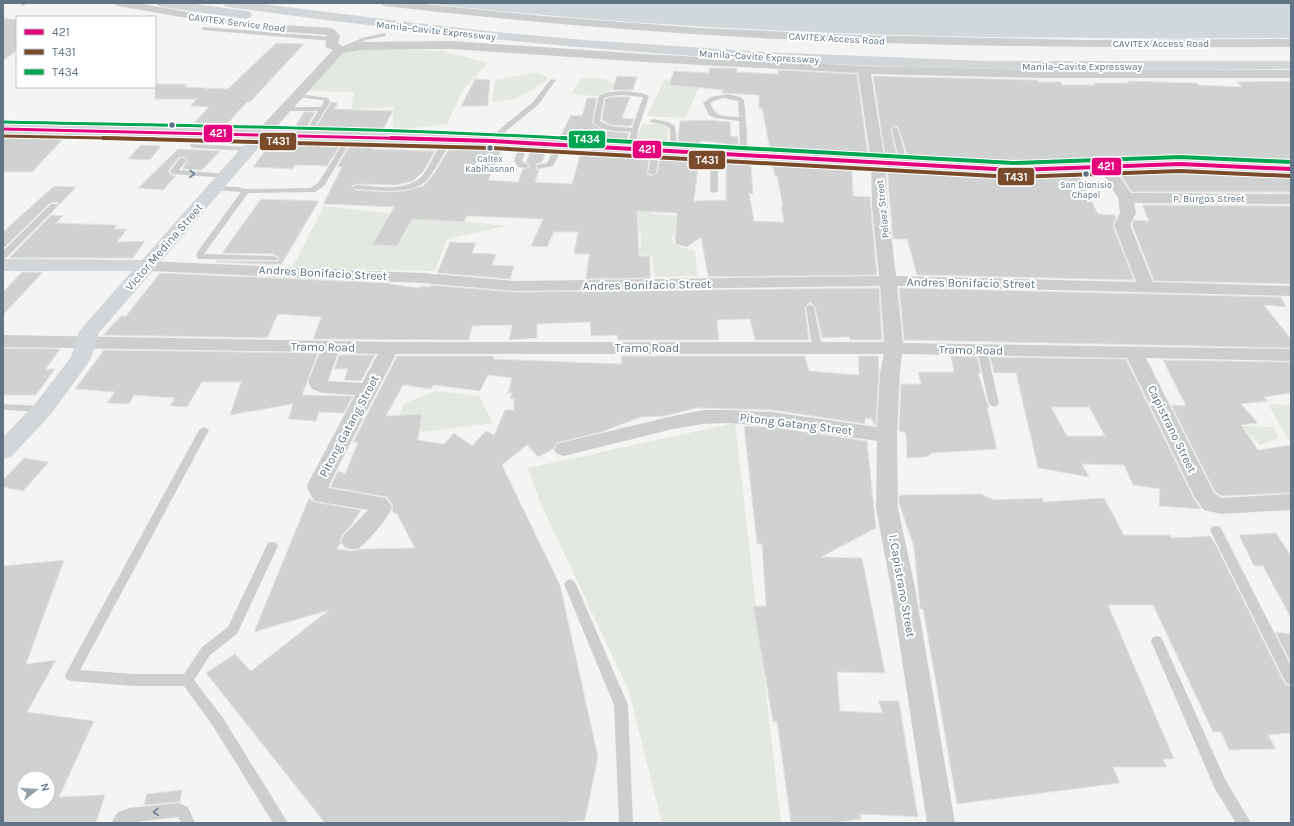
<svg xmlns="http://www.w3.org/2000/svg" width="1294" height="826" viewBox="0 0 1294 826" font-family="Karla,sans-serif">
	<style>
		.green { fill: #e3e8e0 }
		.water { fill: #d1d8dc }
		.building { fill: #d0d2d2; stroke: #e4e4e2; fill-rule: evenodd }
		.lines { fill: none; stroke-linecap: round; stroke-linejoin: round }
		.lane { fill: #cdcfcf; fill-rule: evenodd }
		.street { fill: #cdcfcf; fill-rule: evenodd }
		.secondary { fill: #d3d6d9; fill-rule: evenodd }
		.highway { fill: #d3d6d9; fill-rule: evenodd }
		.bus-1-far1-casing { stroke: #fff; stroke-width: 5 }
		.bus-1-casing { stroke: #fff; stroke-width: 6 }
		.bus-2-far1-casing { stroke: #fff; stroke-width: 5 }
		.bus-2-casing { stroke: #fff; stroke-width: 6 }
		.bus-3-far1-casing { stroke: #fff; stroke-width: 5 }
		.bus-3-casing { stroke: #fff; stroke-width: 6 }
		.bus-1-far1 { stroke: #e5007d; stroke-width: 3 }
		.bus-1 { stroke: #e5007d; stroke-width: 4 }
		.bus-2-far1 { stroke: #7a4b2a; stroke-width: 3 }
		.bus-2 { stroke: #7a4b2a; stroke-width: 4 }
		.bus-3-far1 { stroke: #00a651; stroke-width: 3 }
		.bus-3 { stroke: #00a651; stroke-width: 4 }
		.oneway { stroke: #6c7d8c }
		.bus-dot { fill: #617485; stroke: #fff; stroke-width: 1.5 }
		.labels { text-anchor: middle; stroke-width: 4; stroke-linejoin: round; paint-order: stroke }
		.far-bus-label { font-size: 9px; fill: #617485; stroke: #fff }
		.far-street-label { font-size: 10px; fill: #617485; stroke: #fff }
		.street-label { font-size: 12px; fill: #617485; stroke: #fff }
		.line-badge { stroke: #fff; stroke-width: 1.5 }
		.badge-label { font-size: 11px; text-anchor: middle; font-weight: bold; fill: #fff }
	</style>
	<rect width="100%" height="100%" fill="#f4f4f2"/>
	<!-- green -->
	<path class="green" d="M365,49L442,51L488,63L462,91L447,124L393,130V107L351,109L354,92L309,91L345,50Z
		M538,72L549,79L516,99L492,102L495,80Z
		M581,78L605,79L614,85L605,97L571,94Z
		M665,79L700,84L686,118L647,116Z
		M642,124H661L669,129L666,145L635,142Z
		M324,206L506,226L447,239L435,271L292,268Z
		M624,210L650,212L651,214L681,216L695,232L671,236L674,245L695,251L697,276L655,277L652,255H623L624,247H641V230L626,231Z
		M435,391L479,396L493,423L422,432L390,431L405,403Z
		M1268,404L1291,405V442L1288,439Z
		M735,423L781,823H662L629,691L540,502L528,468Z
		M1241,426L1273,427L1279,438L1260,445Z"/>
	<!-- water -->
	<path class="water" d="M424,3H1291V38C1001,40 712,36 424,3Z"/>
	<!-- building -->
	<path class="building" d="M3,18L17,20V50L3,61Z
		M276,43L304,44L250,102H247L227,124L194,123L209,107L190,106L197,99H155V84H187L185,87L207,88V90L208,88L228,89Z
		M709,68H737V72L778,74L779,70L857,74L868,155L770,150L762,108L759,109V95L721,93L724,90L669,85L674,71L709,73Z
		M617,76L637,77L633,90H612Z
		M873,76L1037,80L1039,82H1061L1062,85H1095L1093,83H1129L1127,81L1196,83L1198,85L1242,87L1237,82L1291,81V162L1180,158L1013,164L908,158L899,129L896,126L891,129L897,157L885,156Z
		M475,79L490,80L488,106H461Z
		M610,97H630L622,118L634,119L631,126L610,125L602,120L605,99Z
		M587,98H597L592,123L605,131L629,133L626,142L560,137L571,115L582,116Z
		M331,102L338,103L334,109L393,111L382,131L315,129Z
		M304,112H315L306,129L294,128Z
		M707,120L730,122L731,136L738,137V148H726L727,144L701,141L700,146L679,145L678,135L680,121Z
		M3,136L65,137L32,172H3Z
		M285,141L342,143L327,166L295,165L293,169L253,167L270,144L282,145Z
		M351,143L374,144L372,149L435,151L423,172L413,181L397,185L356,184L351,186L356,190L383,192L404,191L423,186L433,175L450,147L501,150L488,180L518,182L523,169L530,167L526,162L530,152L546,153L542,162L536,164V170H539L535,182L572,184L581,152L650,156L647,173L651,176L657,173L660,157L699,159L694,201L726,200V161L751,162L753,194L749,193L754,221L784,222L781,207H783L777,176H775L772,163L852,168L853,196L870,197L877,275L708,277L701,237L687,247L675,244L677,213L637,211L639,256H650V278L586,279L589,254H574L578,232H554L547,247L531,246L543,219L467,216L464,222L412,219L397,246L372,245L394,207L323,204L342,167H337Z
		M141,145L161,146L150,160L128,159Z
		M178,149L220,151L202,170L182,169L188,160L184,157H179L168,171L171,175L176,176L163,190L138,188Z
		M887,169L1013,176L1078,174L1098,214L1115,215L1116,217L1113,226L1134,280L917,275L907,239H893Z
		M1180,170L1291,175V192H1132L1119,173Z
		M54,186L76,187L59,205L57,202L50,203L3,249V232Z
		M261,199L319,201L281,265L215,262L217,261H278L279,258L274,254L222,253Z
		M1142,205L1291,206V284L1154,281L1132,225L1134,220L1149,221Z
		M51,215L63,216L56,223L117,225L114,229H127L117,242L145,241L133,258H9Z
		M450,242L476,243L472,253L496,254L492,265L514,266L510,279L437,273Z
		M22,272H43L3,315V292Z
		M160,273L390,283L389,284L420,288L421,286L430,287L431,285L515,292L879,288L882,340H850L849,337L822,338L815,307L810,302L805,307L809,340H755L750,319L717,320L719,340H618L617,335L591,336L590,322L537,324V338L509,340L512,325L472,326L469,340L313,339L321,317L278,314L267,338L103,335L121,316H126Z
		M899,288L1281,297L1286,307L1264,305L1291,339V348L904,340Z
		M3,348L60,349L46,369H55L36,395H3Z
		M104,350L318,353L302,395L353,396L344,413L319,412L316,421L288,419L293,404L230,415L241,382H202L187,407L170,406L175,398L134,395L129,404L107,403L115,392L75,389Z
		M339,355H375L361,381L344,380L348,369H334Z
		M397,356H493L494,359L622,364L621,356H805L809,371L859,375L858,356H878L879,370L876,425H874L871,418L865,419V424L772,410L696,408L665,416L641,417L601,432L557,443L553,449L538,457L527,445L502,465L560,585L598,757L585,820L556,823H325L206,673L235,654L251,671L329,610L254,632L309,498L314,502L361,510L352,524L343,534L340,540L341,543L337,549L353,551L360,549L415,548L397,514L392,512L393,506L387,497L330,487L338,471L345,474L358,443L353,442ZM488,375L512,378L508,393H512L510,399H514V410H505L494,435L486,431L472,446L454,433L444,444L418,440L422,414L386,416L403,385L431,389L433,385L480,391Z
		M951,356L977,357L981,373H978L989,408H987L997,449L933,453L926,457L907,458L906,433L899,431L901,384H921L918,372H954Z
		M990,357L1126,359L1194,499L1201,509L1159,506L1160,489L1133,485L1124,465L1082,464L1089,477L1038,468L1016,373H994ZM1051,407H1089L1105,436H1067Z
		M1163,360L1291,362V393L1264,397L1268,401L1241,404L1258,423L1241,425L1258,450L1291,445V493L1221,496L1215,492L1171,405L1186,406Z
		M744,426L772,427L867,441L876,528L821,557L862,558L885,673L837,672L840,711L883,713L878,701H899L918,817L860,814L861,819L833,823H791L777,722H773L753,606H766L762,544H757Z
		M24,458L49,462L23,491L3,487V480Z
		M981,494L994,500L1042,498L1044,502L1104,498L1124,535H1170L1172,538L1210,536L1217,547L1285,684L1291,686V733L1268,735L1276,749L1229,750L1221,732H1213L1153,605H1108L1174,759H1163L1167,767H1113L1120,783L957,804L923,609H920L914,547L899,503V495Z
		M1276,533L1291,556V618L1263,566H1254L1239,535Z
		M64,560L26,664L56,660L27,712L94,721L59,797L105,795L96,823H3V566ZM24,778H48V802H24Z
		M1275,632L1291,634V663Z
		M182,790L180,802L144,805L147,794Z"/>
	<g class="lines">
		<!-- lane -->
		<path class="lane" d="M21,3H28L23,6L21,5Z
			M204,27L332,37L335,39L332,41L202,30L201,29Z
			M384,33L386,34V36L366,40L342,50L337,49L362,38Z
			M551,79L556,80L538,105L505,132L494,142H490L488,141L500,129L533,102Z
			M623,91L642,93L649,96L638,130L635,149L631,151L627,149L631,132C618,131 602,132 593,122L599,96L610,92ZM623,95L643,97L632,128L610,126L600,121L604,98L610,96Z
			M298,94L328,98L330,102L309,136L306,138L303,136L318,111H286L283,109L286,107H321L324,102L322,100L296,97V95Z
			M728,94L740,97L744,100L747,135L746,155L742,157L738,155L740,142L739,121L715,118L709,115L703,103L711,97ZM723,98L738,101L739,117C723,115 717,119 710,103L716,100Z
			M653,119L668,122L675,126L678,153H675L671,151L670,128L664,125L651,122L650,121Z
			M895,127L898,129L908,165L907,167H904L900,165L892,129Z
			M350,135L353,137L324,186L315,192L248,193L204,254L274,256L278,258L277,260L198,259L196,254L241,192L214,190H211V186L238,187L246,189L310,188L318,183L347,137Z
			M449,138L453,140C444,152 437,167 428,179C414,196 375,190 356,189L352,187L356,185C376,186 403,192 420,178C426,173 431,161 435,154C438,149 443,140 449,138Z
			M525,141L529,143L522,161L529,166L525,168L518,167L514,161L521,143Z
			M557,143H560L564,145L553,166L537,169V165L547,163Z
			M191,144L248,147L252,149L248,151L194,148L190,146Z
			M653,148H656L660,150L656,173L652,175L648,173Z
			M711,151H717L718,153V191L714,193L710,191Z
			M180,158H183L187,160L179,170L225,174L229,176L225,178L172,174L170,171Z
			M51,204H57L58,206L6,258H3V251Z
			M810,304L814,307L822,347L817,350L812,347L806,307Z
			M982,347L987,350L999,404L994,407L989,404L977,350Z
			M3,404L43,406L48,409L43,412L3,410Z
			M204,427L209,430L80,670L134,674H184L202,647L228,627L268,543L272,542L276,543L278,546L237,634L210,655L194,680L223,718L288,823H273L213,726L184,686H134L71,681L66,679L65,675L199,430Z
			M1216,526L1220,527L1222,530L1291,666V685L1286,683L1210,530L1212,527Z
			M570,579L574,581L576,584L628,705L633,823H619L614,705L564,584L566,581Z
			M1157,636L1161,637L1163,641L1225,779L1251,823H1236L1215,789L1151,641L1153,637Z
			M178,803L188,807L195,823H181L178,817L127,823H111L118,812L129,808Z"/>
		<!-- street -->
		<path class="street" d="M112,3H137L249,23L331,28L335,30L340,36L338,43L342,46L361,42L451,41L645,54L864,66L1037,70H1291V78H1037L871,74L885,163L888,208L896,276L1136,282L1114,225L1120,213L1118,198L1098,166L1100,163L1105,162L1110,163L1131,193L1291,194V204L1134,203L1136,213L1130,225L1153,282L1291,286V296L897,286L903,343L1291,349V361L1146,358L1214,493L1221,498L1291,494V510L1221,514L1204,510L1195,498L1127,358L902,354L900,372L897,436L898,508L915,588L955,823H927L891,588L876,508L877,441L772,426L726,423L703,424L673,429L564,456L557,454L554,449L557,444L564,442L673,416L703,410H726L772,412L877,427L880,372L884,354H396L329,485V488L386,498L392,507C390,516 367,543 359,548C353,550 349,549 344,547L341,541L344,535L368,510L314,501L308,490L307,485L355,395L322,393L312,389L308,382L320,352L3,347V335L390,342H884L880,286L515,291L422,283L148,271L142,270L140,266L142,262L148,261L422,273L515,281L879,276L872,208L871,163L858,73L645,62L451,49L361,50L343,53L267,137L262,138L257,137L255,134L257,131L333,50L327,48L325,45L327,35L249,29L118,6ZM338,353L378,354L362,383L328,381Z
			M379,3H415L543,16L701,28L859,35L1086,40L1291,39V47C1121,48 950,47 780,39C648,33 516,21 385,6Z"/>
		<!-- secondary -->
		<path class="secondary" d="M3,124L262,129L492,136L1013,165L1180,159L1291,164V174L1180,169L1013,175L492,146L266,139L99,333L91,358L88,363L51,414L11,457L3,459V437L35,404L71,357L79,332L82,328L132,271H3V259L142,260L250,138L3,134Z"/>
		<!-- highway -->
		<path class="highway" d="M156,3H188L246,11L250,12L252,15L250,18L246,19L162,7L158,6Z
			M223,3H255L407,22L496,32L585,40L764,52L986,61H1291V69C1145,70 998,71 852,65C643,56 436,36 229,7L225,6Z"/>
		<!-- bus-1-far1 casing -->
		<g class="bus-1-far1-casing">
			<path id="bus-1-far1" d="M3,129L424,139"/>
		</g>
		<!-- bus-1 casing -->
		<g class="bus-1-casing">
			<path id="bus-1" d="M391,138L492,141L1013,170L1180,164L1291,169"/>
		</g>
		<!-- bus-2-far1 casing -->
		<g class="bus-2-far1-casing">
			<path id="bus-2-far1" d="M3,136L154,139"/>
		</g>
		<!-- bus-2 casing -->
		<g class="bus-2-casing">
			<path id="bus-2" d="M103,138L492,148L1013,177L1180,171L1291,176"/>
		</g>
		<!-- bus-3-far1 casing -->
		<g class="bus-3-far1-casing">
			<path id="bus-3-far1" d="M3,122C196,126 388,128 580,139"/>
		</g>
		<!-- bus-3 casing -->
		<g class="bus-3-casing">
			<path id="bus-3" d="M562,138L1013,163L1180,157L1291,162"/>
		</g>
		<!-- bus-1-far1 -->
		<use href="#bus-1-far1" class="bus-1-far1"/>
		<!-- bus-1 -->
		<use href="#bus-1" class="bus-1"/>
		<!-- bus-2-far1 -->
		<use href="#bus-2-far1" class="bus-2-far1"/>
		<!-- bus-2 -->
		<use href="#bus-2" class="bus-2"/>
		<!-- bus-3-far1 -->
		<use href="#bus-3-far1" class="bus-3-far1"/>
		<!-- bus-3 -->
		<use href="#bus-3" class="bus-3"/>
	</g>
	<!-- one-way arrows -->
	<defs><path id="oneway-chevron" d="M-2-3.5L2.5 0L-2 3.5" fill="none" stroke-width="1.6" stroke-linecap="round" stroke-linejoin="round"/></defs>
	<g class="oneway">
		<use href="#oneway-chevron" transform="translate(192 174) rotate(4)"/>
		<use href="#oneway-chevron" transform="translate(156 812) rotate(175)"/>
	</g>
	<!-- markers -->
	<g class="bus-dot">
		<circle cx="172" cy="125" r="3.5"/>
		<circle cx="490" cy="148" r="3.5"/>
		<circle cx="1086" cy="174" r="3.5"/>
	</g>
	<g class="labels">
		<!-- far-bus labels -->
		<g class="far-bus-label">
			<text x="490" y="162">Caltex<tspan x="490" dy="10">Kabihasnan</tspan></text>
			<text x="1086" y="188">San Dionisio<tspan x="1086" dy="10">Chapel</tspan></text>
		</g>
		<!-- far-street labels -->
		<g class="far-street-label">
			<text transform="translate(237 22) rotate(7)" y="4">CAVITEX Service Road</text>
			<text transform="translate(436 30) rotate(6)" y="4">Manila–Cavite Expressway</text>
			<text transform="translate(837 38) rotate(3)" y="4">CAVITEX Access Road</text>
			<text x="1161" y="47">CAVITEX Access Road</text>
			<text transform="translate(759 56) rotate(3)" y="4">Manila–Cavite Expressway</text>
			<text x="1082" y="70">Manila–Cavite Expressway</text>
			<text x="1209" y="202">P. Burgos Street</text>
			<text transform="translate(882 209) rotate(-96)" y="4">Pelaez Street</text>
		</g>
		<!-- street labels -->
		<g class="street-label">
			<text transform="translate(164 247) rotate(-49)" y="4">Victor Medina Street</text>
			<text transform="translate(323 273) rotate(3)" y="4">Andres Bonifacio Street</text>
			<text transform="translate(971 283) rotate(1)" y="4">Andres Bonifacio Street</text>
			<text transform="translate(647 285) rotate(-1)" y="4">Andres Bonifacio Street</text>
			<text transform="translate(323 347) rotate(1)" y="4">Tramo Road</text>
			<text x="647" y="352">Tramo Road</text>
			<text transform="translate(971 350) rotate(1)" y="4">Tramo Road</text>
			<text transform="translate(796 424) rotate(7)" y="4">Pitong Gatang Street</text>
			<text transform="translate(349 426) rotate(-62)" y="4">Pitong Gatang Street</text>
			<text transform="translate(1172 429) rotate(64)" y="4">Capistrano Street</text>
			<text transform="translate(902 586) rotate(80)" y="4">I. Capistrano Street</text>
		</g>
	</g>
	<g class="line-badge">
		<rect x="203" y="124" width="30" height="19" rx="4" fill="#e5007d"/>
		<rect x="568" y="130" width="38" height="19" rx="4" fill="#00a651"/>
		<rect x="259" y="132" width="38" height="19" rx="4" fill="#7a4b2a"/>
		<rect x="632" y="140" width="30" height="19" rx="4" fill="#e5007d"/>
		<rect x="688" y="150" width="38" height="20" rx="4" fill="#7a4b2a"/>
		<rect x="1091" y="157" width="31" height="19" rx="4" fill="#e5007d"/>
		<rect x="997" y="167" width="38" height="19" rx="4" fill="#7a4b2a"/>
	</g>
	<g class="badge-label">
		<text x="218" y="137">421</text>
		<text x="587" y="143">T434</text>
		<text x="278" y="145">T431</text>
		<text x="647" y="153">421</text>
		<text x="707" y="164">T431</text>
		<text x="1106" y="170">421</text>
		<text x="1016" y="181">T431</text>
	</g>
	<!-- border -->
	<rect width="1294" height="826" fill="none" stroke="#617485" stroke-width="8"/>
	<!-- legend -->
	<rect x="16" y="16" width="140" height="72" fill="#ffffff" stroke="#c0c7ce"/>
	<rect x="24" y="29" width="20" height="6" fill="#e5007d" stroke="#c0c7ce"/>
	<text x="52" y="36" font-size="12" fill="#617485">421</text>
	<rect x="24" y="49" width="20" height="6" fill="#7a4b2a" stroke="#c0c7ce"/>
	<text x="52" y="56" font-size="12" fill="#617485">T431</text>
	<rect x="24" y="69" width="20" height="6" fill="#00a651" stroke="#c0c7ce"/>
	<text x="52" y="76" font-size="12" fill="#617485">T434</text>
	<!-- north arrow -->
	<g transform="translate(36 790) rotate(73)"><circle r="19" fill="#ffffff" stroke="#c0c7ce"/>
	<path d="M0-3L7 15L0 10L-7 15Z" fill="#94a1ab"/>
	<text y="-6" font-size="11" font-weight="bold" text-anchor="middle" fill="#617485">N</text>
	</g>
</svg>
